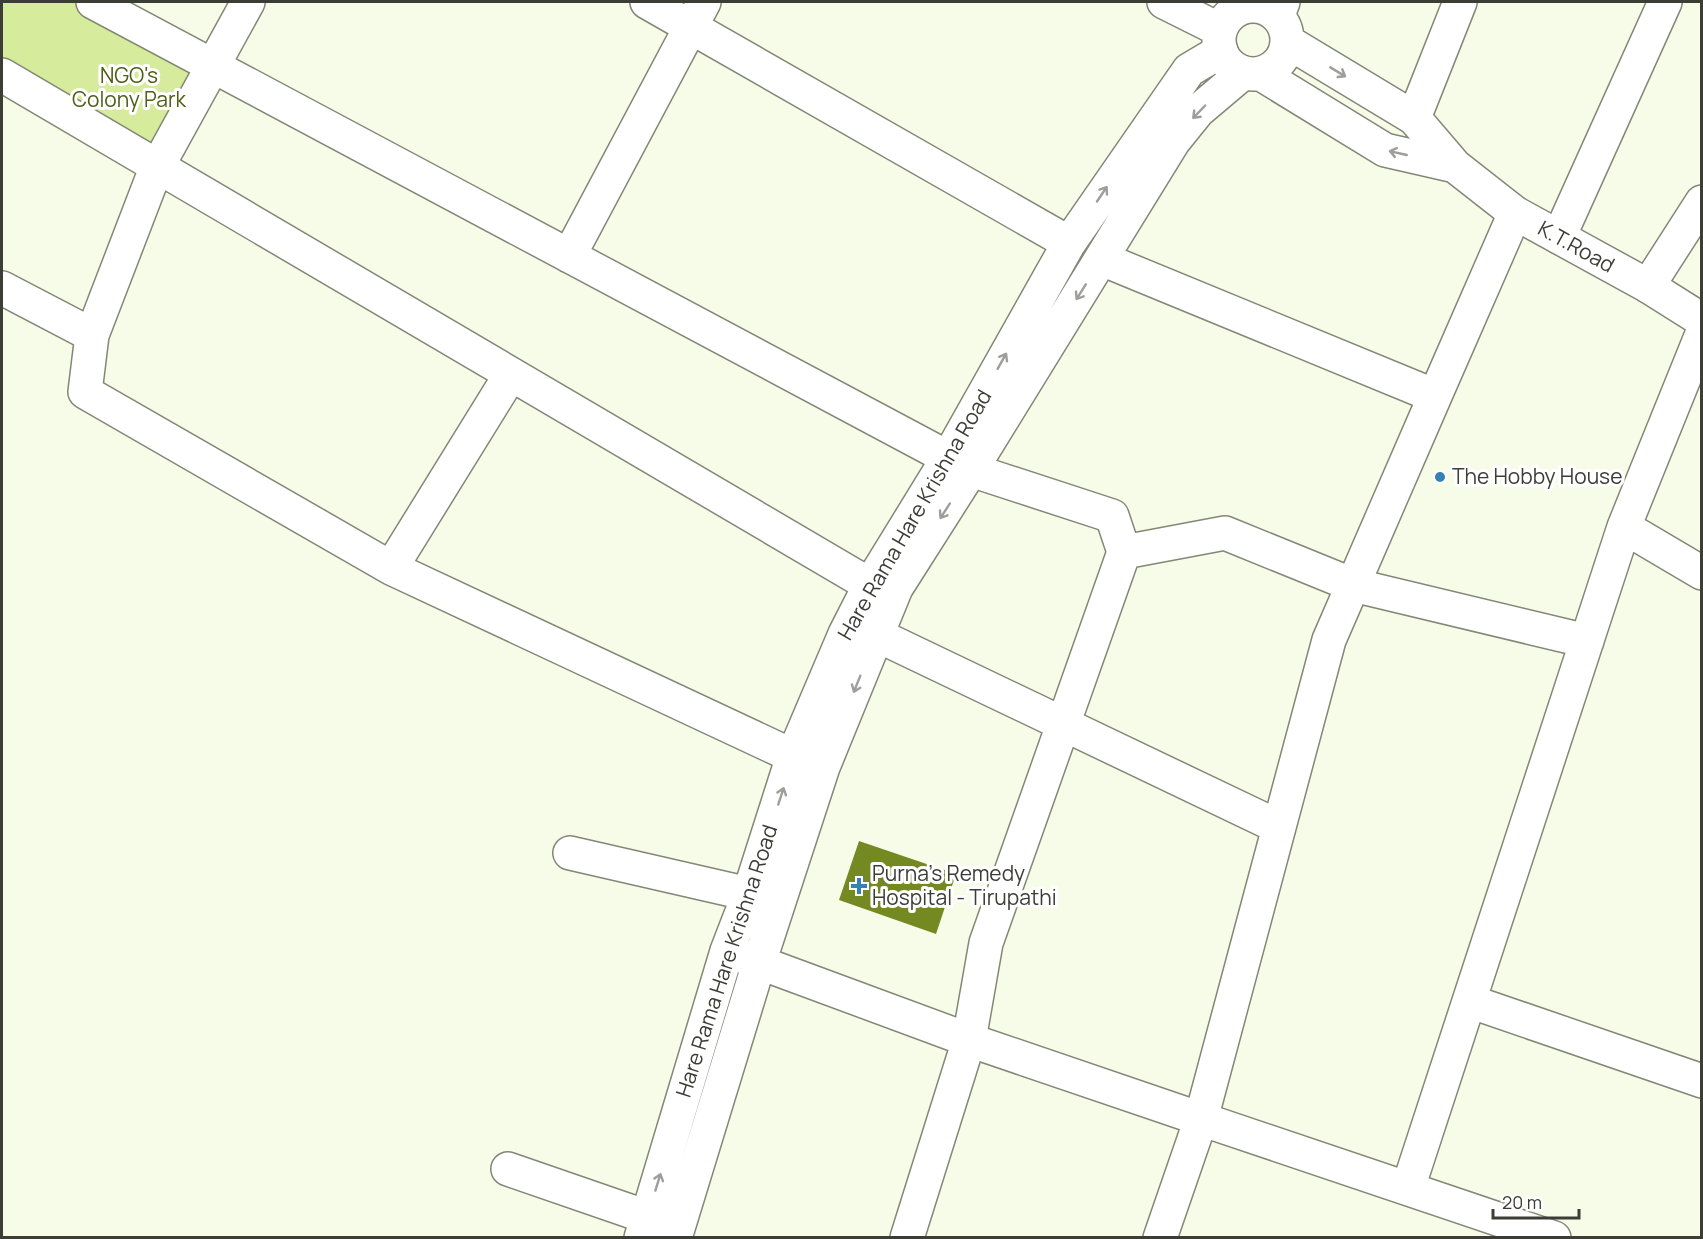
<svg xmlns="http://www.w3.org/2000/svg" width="1703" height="1239" viewBox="0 0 1703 1239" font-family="Manrope,sans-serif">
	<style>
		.green { fill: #d7eb9d }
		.building { fill: #758922 }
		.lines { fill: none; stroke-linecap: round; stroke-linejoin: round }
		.minor-casing { stroke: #838776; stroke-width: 36 }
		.major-casing { stroke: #838776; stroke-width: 36 }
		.minor { stroke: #fff; stroke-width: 33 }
		.major { stroke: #fff; stroke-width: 33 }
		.oneway { stroke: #9e9e9a }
		.poi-dot { fill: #3581b4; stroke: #fff; stroke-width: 2 }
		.labels { text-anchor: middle; stroke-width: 6; stroke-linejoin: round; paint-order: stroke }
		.park-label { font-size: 21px; fill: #505e18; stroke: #fff }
		.street-label { font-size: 21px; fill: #3c3e36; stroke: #fff }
		.poi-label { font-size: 21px; fill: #3c3e36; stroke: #fff; text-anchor: start }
	</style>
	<rect width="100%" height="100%" fill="#f7fce9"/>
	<!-- green -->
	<path class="green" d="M2,2H93L213,66L155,171L2,84Z"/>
	<!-- building -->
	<path class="building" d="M859,841L956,874L936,934L839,900Z"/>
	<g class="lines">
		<!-- minor casing -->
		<g class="minor-casing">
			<path id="minor" d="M93,2L971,470L1112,516L1124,552L1225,533L1353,585L1587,641
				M647,2L1069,243
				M1278,15L1283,2
				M2,75L870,585
				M1414,118L1460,2
				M1559,237L1665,2
				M569,256L704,2
				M1102,259L1435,396L1515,213
				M1648,286L1702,202
				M2,288L92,335L85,392L391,568L793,756L813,764
				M92,335L155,171L248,2
				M1624,527L1702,573
				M391,568L511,374
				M877,635L1279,827
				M570,853L749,894
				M739,955L969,1040L1201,1119L1329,640L1435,396
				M1469,1001L1702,1081
				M508,1169L647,1217
				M1408,1188L1624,527L1702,334
				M641,1238L727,951L749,894L793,756L845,634L870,585L948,458L1069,243L1189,70L1221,51
				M675,1238L759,963L823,767L896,588L971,470L1173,142L1198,111L1243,73
				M907,1238L969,1040L986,943L1124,552
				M1160,1238L1201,1119L1554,1238"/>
		</g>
		<!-- major casing -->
		<g class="major-casing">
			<path id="major" d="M1164,2L1220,30
				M1219 40a34 34 0 1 1 68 0a34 34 0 1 1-68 0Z
				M1288,42L1414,118L1455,166L1515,213L1648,286L1702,320
				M1261,74L1385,150L1455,166"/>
		</g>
		<!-- minor -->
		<use href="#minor" class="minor"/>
		<!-- major -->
		<use href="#major" class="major"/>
	</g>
	<!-- one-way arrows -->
	<defs><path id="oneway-shaft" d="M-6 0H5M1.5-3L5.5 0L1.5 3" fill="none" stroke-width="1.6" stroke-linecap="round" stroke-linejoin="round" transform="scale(1.5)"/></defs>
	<g class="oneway">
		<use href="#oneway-shaft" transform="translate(1338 72) rotate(31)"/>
		<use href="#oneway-shaft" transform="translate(1199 112) rotate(134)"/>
		<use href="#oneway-shaft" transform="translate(1398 153) rotate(-167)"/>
		<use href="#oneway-shaft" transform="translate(1102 194) rotate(-56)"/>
		<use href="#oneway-shaft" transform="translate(1081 292) rotate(122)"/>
		<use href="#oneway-shaft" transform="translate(1002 361) rotate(-61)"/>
		<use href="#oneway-shaft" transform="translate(945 511) rotate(123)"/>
		<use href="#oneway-shaft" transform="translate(857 684) rotate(112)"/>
		<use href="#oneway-shaft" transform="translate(781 796) rotate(-72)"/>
		<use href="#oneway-shaft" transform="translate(658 1182) rotate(-73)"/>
	</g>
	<!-- markers -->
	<g class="poi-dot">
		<circle cx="1440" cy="477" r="6"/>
		<path d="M856 877h6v6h6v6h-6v6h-6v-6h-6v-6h6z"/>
	</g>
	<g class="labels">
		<!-- park labels -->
		<g class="park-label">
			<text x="129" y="83">NGO's<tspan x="129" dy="24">Colony Park</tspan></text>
		</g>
		<!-- street labels -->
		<g class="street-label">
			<text transform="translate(1576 247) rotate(29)" y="7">K.T.Road</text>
			<text transform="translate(915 515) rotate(-60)" y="7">Hare Rama Hare Krishna Road</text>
			<text transform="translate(727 961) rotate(-72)" y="7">Hare Rama Hare Krishna Road</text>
		</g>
		<!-- poi labels -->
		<g class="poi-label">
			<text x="1452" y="484">The Hobby House</text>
			<text x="872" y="881">Purna's Remedy<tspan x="872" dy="24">Hospital - Tirupathi</tspan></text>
		</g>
	</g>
	<!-- border -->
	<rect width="1703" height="1239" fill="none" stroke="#3c3e36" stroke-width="6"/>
	<!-- scale -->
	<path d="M1493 1209v9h86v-9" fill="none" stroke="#3c3e36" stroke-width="3"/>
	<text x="1502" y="1209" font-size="18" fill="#3c3e36" stroke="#ffffff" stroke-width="4.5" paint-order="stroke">20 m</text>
</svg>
